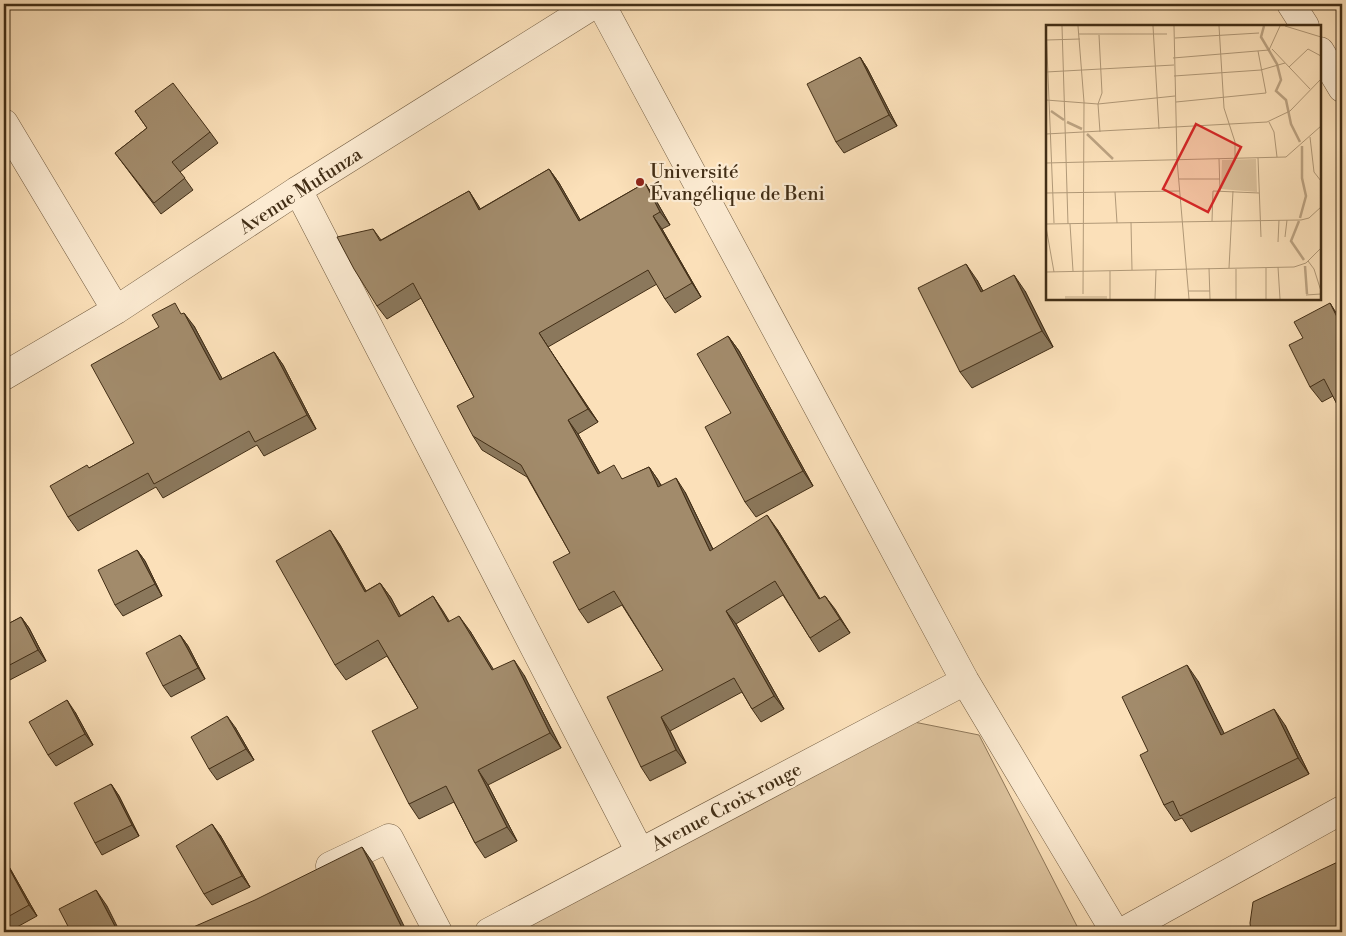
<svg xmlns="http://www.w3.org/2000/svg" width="1346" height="936" viewBox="0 0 1346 936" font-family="'Libre Bodoni',serif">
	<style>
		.green { fill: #dcc29d; stroke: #8f785a }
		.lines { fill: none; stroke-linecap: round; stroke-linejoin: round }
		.street-casing { stroke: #705a3f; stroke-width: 29 }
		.street { stroke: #fcebd2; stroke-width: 28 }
		.wall { fill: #8b785c; stroke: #422e16 }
		.shaded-wall { fill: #71614b; stroke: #422e16 }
		.building { fill: #a28b6b; stroke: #422e16 }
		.poi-dot { fill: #8f2418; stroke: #fcebd2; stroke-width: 2 }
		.labels { text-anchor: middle; stroke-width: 4.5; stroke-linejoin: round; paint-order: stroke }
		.poi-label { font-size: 19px; fill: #422e16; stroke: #fcebd2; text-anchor: start }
		.street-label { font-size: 19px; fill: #422e16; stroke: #fcebd2 }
		.inset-river { fill: none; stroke: #bca382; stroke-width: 2.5 }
		.inset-road { fill: none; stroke: #b19978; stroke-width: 1 }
		.view { fill: #d62828; fill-opacity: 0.15; stroke: #d62828; stroke-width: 2.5 }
		.inset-edge { fill: none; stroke: #422e16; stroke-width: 2.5 }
	</style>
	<rect width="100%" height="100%" fill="#fbe0b9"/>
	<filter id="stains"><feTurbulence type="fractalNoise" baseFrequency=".004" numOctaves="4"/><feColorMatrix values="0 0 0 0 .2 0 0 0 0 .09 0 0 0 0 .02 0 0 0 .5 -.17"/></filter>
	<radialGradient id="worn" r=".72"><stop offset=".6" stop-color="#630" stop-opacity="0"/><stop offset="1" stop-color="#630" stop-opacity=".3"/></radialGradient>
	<!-- green -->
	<path class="green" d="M914,722L979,735L1080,932H521L531,921Z"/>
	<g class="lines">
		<!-- street casing -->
		<g class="street-casing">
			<path id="street" d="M601,4L965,681L1115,932
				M1291,4L1305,26
				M1320,51L1342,88
				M4,123L116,310
				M298,190L640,852
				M4,376L116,310L298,190L595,4
				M330,866L389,838L438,932
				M489,932L965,681
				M1122,932L1342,810"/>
		</g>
		<!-- street -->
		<use href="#street" class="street"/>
	</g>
	<!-- wall -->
	<path class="wall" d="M860,57L867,68L897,126L844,153L836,142Z
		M135,111L210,132L218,143L180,172L193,190L161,214L115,153L147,128Z
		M549,169L559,183L580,220L645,183L654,197L670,225L662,229L701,297L675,313L665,299L657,284L548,347L598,422L578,434L600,473L623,479L649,467L658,480L661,485L685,492L713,549L777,529L820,599L825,596L850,633L819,652L810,638L783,595L736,624L784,709L761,722L752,709L742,692L670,731L686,763L650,781L641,767L663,670L622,605L588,623L579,610L570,553L527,477L482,450L473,436L474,397L421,298L387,319L377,306L373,229L381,240L469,191L480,209Z
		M977,280L983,291H1025L1053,347L972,388L960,372Z
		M182,314L194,326L222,379L274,352L283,365L316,429L264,456L257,445L163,498L156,487L78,531L68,517L89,468L134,443Z
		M1341,319L1342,322V414L1333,396L1322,402L1310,387Z
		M728,336L739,351L813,486L756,517L745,502L731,413Z
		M330,530L340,545L366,591L380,583L391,598L400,616L433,596L449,622L470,631L493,670L524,675L561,748L488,785L517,841L485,858L475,843L454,802L419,819L409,804L418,708L387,656L346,680L335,665Z
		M137,550L145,561L162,596L123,616L115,605Z
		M21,617L29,628L46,661L6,682L4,679V626Z
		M180,635L188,646L205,679L171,697L163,686Z
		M1198,681L1224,734L1285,725L1309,774L1191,832L1182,818L1175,821L1164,805L1148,751Z
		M75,712L93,745L56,766L48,755Z
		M235,727L254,760L217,780L209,769Z
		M111,784L119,796L139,836L102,855L95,843Z
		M220,835L250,887L212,905L204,894Z
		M4,858L37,916L8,932H4Z"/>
	<!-- shaded-wall -->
	<path class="shaded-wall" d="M860,57L867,68L897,126L889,115Z
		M549,169L559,183L589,235L579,221Z
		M645,183L654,197L670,225L660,212Z
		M469,191L478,205L489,223L479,210Z
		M653,216L662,229L701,297L692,283Z
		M966,264L977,280L992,308L981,292Z
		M1014,275L1025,291L1053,347L1042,331Z
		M1330,303L1342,322V327Z
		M184,313L194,326L230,393L220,380Z
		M539,333L548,347L598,422L588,409Z
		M728,336L739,351L813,486L803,471Z
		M274,352L283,365L316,429L307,415Z
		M568,420L578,434L608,488L598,474Z
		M649,467L658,480L668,500L658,487Z
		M676,478L685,492L720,564L710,551Z
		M767,515L777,529L829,613L819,599Z
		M330,530L340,545L375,607L365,592Z
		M137,550L145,561L162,596L155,584Z
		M380,583L391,598L409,631L399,617Z
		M433,596L443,611L459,637L448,622Z
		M825,596L835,609L850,633L840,619Z
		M726,611L736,624L784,709L774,696Z
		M459,616L470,631L503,685L492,670Z
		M21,617L29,628L46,661L38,650Z
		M180,635L188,646L205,679L198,668Z
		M514,660L524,675L561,748L550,733Z
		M1187,665L1198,681L1233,751L1221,735Z
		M67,700L75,712L93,745L85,734Z
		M1274,709L1285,725L1309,774L1298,758Z
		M227,716L235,727L254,760L246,749Z
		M661,717L670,731L686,763L676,750Z
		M478,770L488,785L517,841L507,827Z
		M111,784L119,796L139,836L132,825Z
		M212,824L220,835L250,887L242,876Z
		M362,847L373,863L407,932H404Z
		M4,858L7,863L37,916L29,905L4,859Z
		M96,890L107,906L120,932H118Z"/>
	<!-- building -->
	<path class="building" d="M860,57L889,115L836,142L807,84Z
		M173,83L210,132L172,162L185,178L154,203L115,153L147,128L135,111Z
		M549,169L579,221L645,183L660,212L653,216L692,283L665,299L648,270L539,333L588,409L568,420L598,474L614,465L622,479L649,467L658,487L676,478L710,551L767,515L819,599L825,596L840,619L810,638L775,581L726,611L774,696L752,709L734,678L661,717L676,750L641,767L607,697L663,670L614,591L579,610L553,562L570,553L521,465L473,436L457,406L474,397L413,283L377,306L354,269L337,237L373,229L380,241L469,191L479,210Z
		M966,264L981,292L1014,275L1042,331L960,372L918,288Z
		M175,303L181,314L184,313L220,380L274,352L307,415L255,442L249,431L154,484L148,473L68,517L50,486L87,465L89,468L134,443L91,365L159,327L152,315Z
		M1330,303L1342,327V414L1324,379L1310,387L1289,345L1303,338L1294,322Z
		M728,336L803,471L745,502L705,427L731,413L697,354Z
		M330,530L365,592L380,583L399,617L433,596L448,622L459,616L492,670L514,660L550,733L478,770L507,827L475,843L446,786L409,804L372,731L418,708L378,640L335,665L276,561Z
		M137,550L155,584L115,605L98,570Z
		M21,617L38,650L4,668V626Z
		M180,635L198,668L163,686L146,653Z
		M1187,665L1221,735L1274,709L1298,758L1180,816L1173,801L1164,805L1140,755L1148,751L1122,697Z
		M67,700L85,734L48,755L29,722Z
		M227,716L246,749L209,769L191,737Z
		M111,784L132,825L95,843L74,803Z
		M212,824L242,876L204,894L176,846Z
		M362,847L404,932H182L255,900Z
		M4,859L29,905L4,919Z
		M1342,860V932H1251L1250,923L1253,902Z
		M96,890L118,932H71L59,909Z"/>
	<!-- markers -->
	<circle class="poi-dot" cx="640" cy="182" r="5"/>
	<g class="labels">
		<!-- poi labels -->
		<g class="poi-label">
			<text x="650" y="178">Université<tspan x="650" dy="22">Évangélique de Beni</tspan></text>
		</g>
		<!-- street labels -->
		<g class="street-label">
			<text transform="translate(300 190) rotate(-33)" y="7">Avenue Mufunza</text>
			<text transform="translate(726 806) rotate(-28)" y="7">Avenue Croix rouge</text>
		</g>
	</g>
	<!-- overview -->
	<g transform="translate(1046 25)">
		<rect width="275" height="275" fill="#fbe0b9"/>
		<path d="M210,134L211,167L175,164L176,135ZM19,271H61V274H19Z" fill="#dcc29d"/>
		<path class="inset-river" d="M218,1L215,12L231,39L235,55L230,66L240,75L245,99L254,117M5,86L18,95M21,97L36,104M41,109L67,134M254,193L260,171L256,153V121M253,196L245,216L258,235M259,241L261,269"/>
		<path class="inset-road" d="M0,1L8,198M16,1L22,199M32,1L38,77L37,269M107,1L113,104M128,1L131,135L143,274M173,1L178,83L189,117V133M239,1L275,12M33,9H121M53,10L56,68L52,79L54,107M129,13L213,8M1,15L34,14M226,24L264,64M127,33L223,25L234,1M243,42L262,24L275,31M0,47L128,40M128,51L215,45L239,38M0,75L52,79L129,71M130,77L220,68L212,26M223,97L228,107L231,132M0,109L221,97L244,86L275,54M264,112L268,147L275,156M212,133L215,212M173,134L174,166M0,138L240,132L275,101M133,154H174M69,167L71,198M0,168L134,166M166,196L167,166L213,168M85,197L86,245M0,199L255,195L263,193L275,182M24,199L27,246M0,202L8,247M239,212L241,195M232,217L233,195M262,236L268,244L275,266M232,242L234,274M163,243L164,274M183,243L187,166M220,243V274M64,246V274M0,247L248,242L260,238L275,223M142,266H164M260,270L275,269M109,274L110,245M190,274V244"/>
		<path class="view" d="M150,99L195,122L162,187L117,164Z"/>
		<rect width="275" height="275" class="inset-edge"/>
	</g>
	<!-- margin -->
	<rect width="1346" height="936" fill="none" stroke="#fbe0b9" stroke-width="20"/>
	<rect x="5" y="5" width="1336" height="926" fill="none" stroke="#422e16" stroke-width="2.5"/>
	<rect x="10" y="10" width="1326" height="916" fill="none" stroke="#422e16"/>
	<rect width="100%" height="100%" filter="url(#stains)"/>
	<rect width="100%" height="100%" fill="url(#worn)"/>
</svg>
